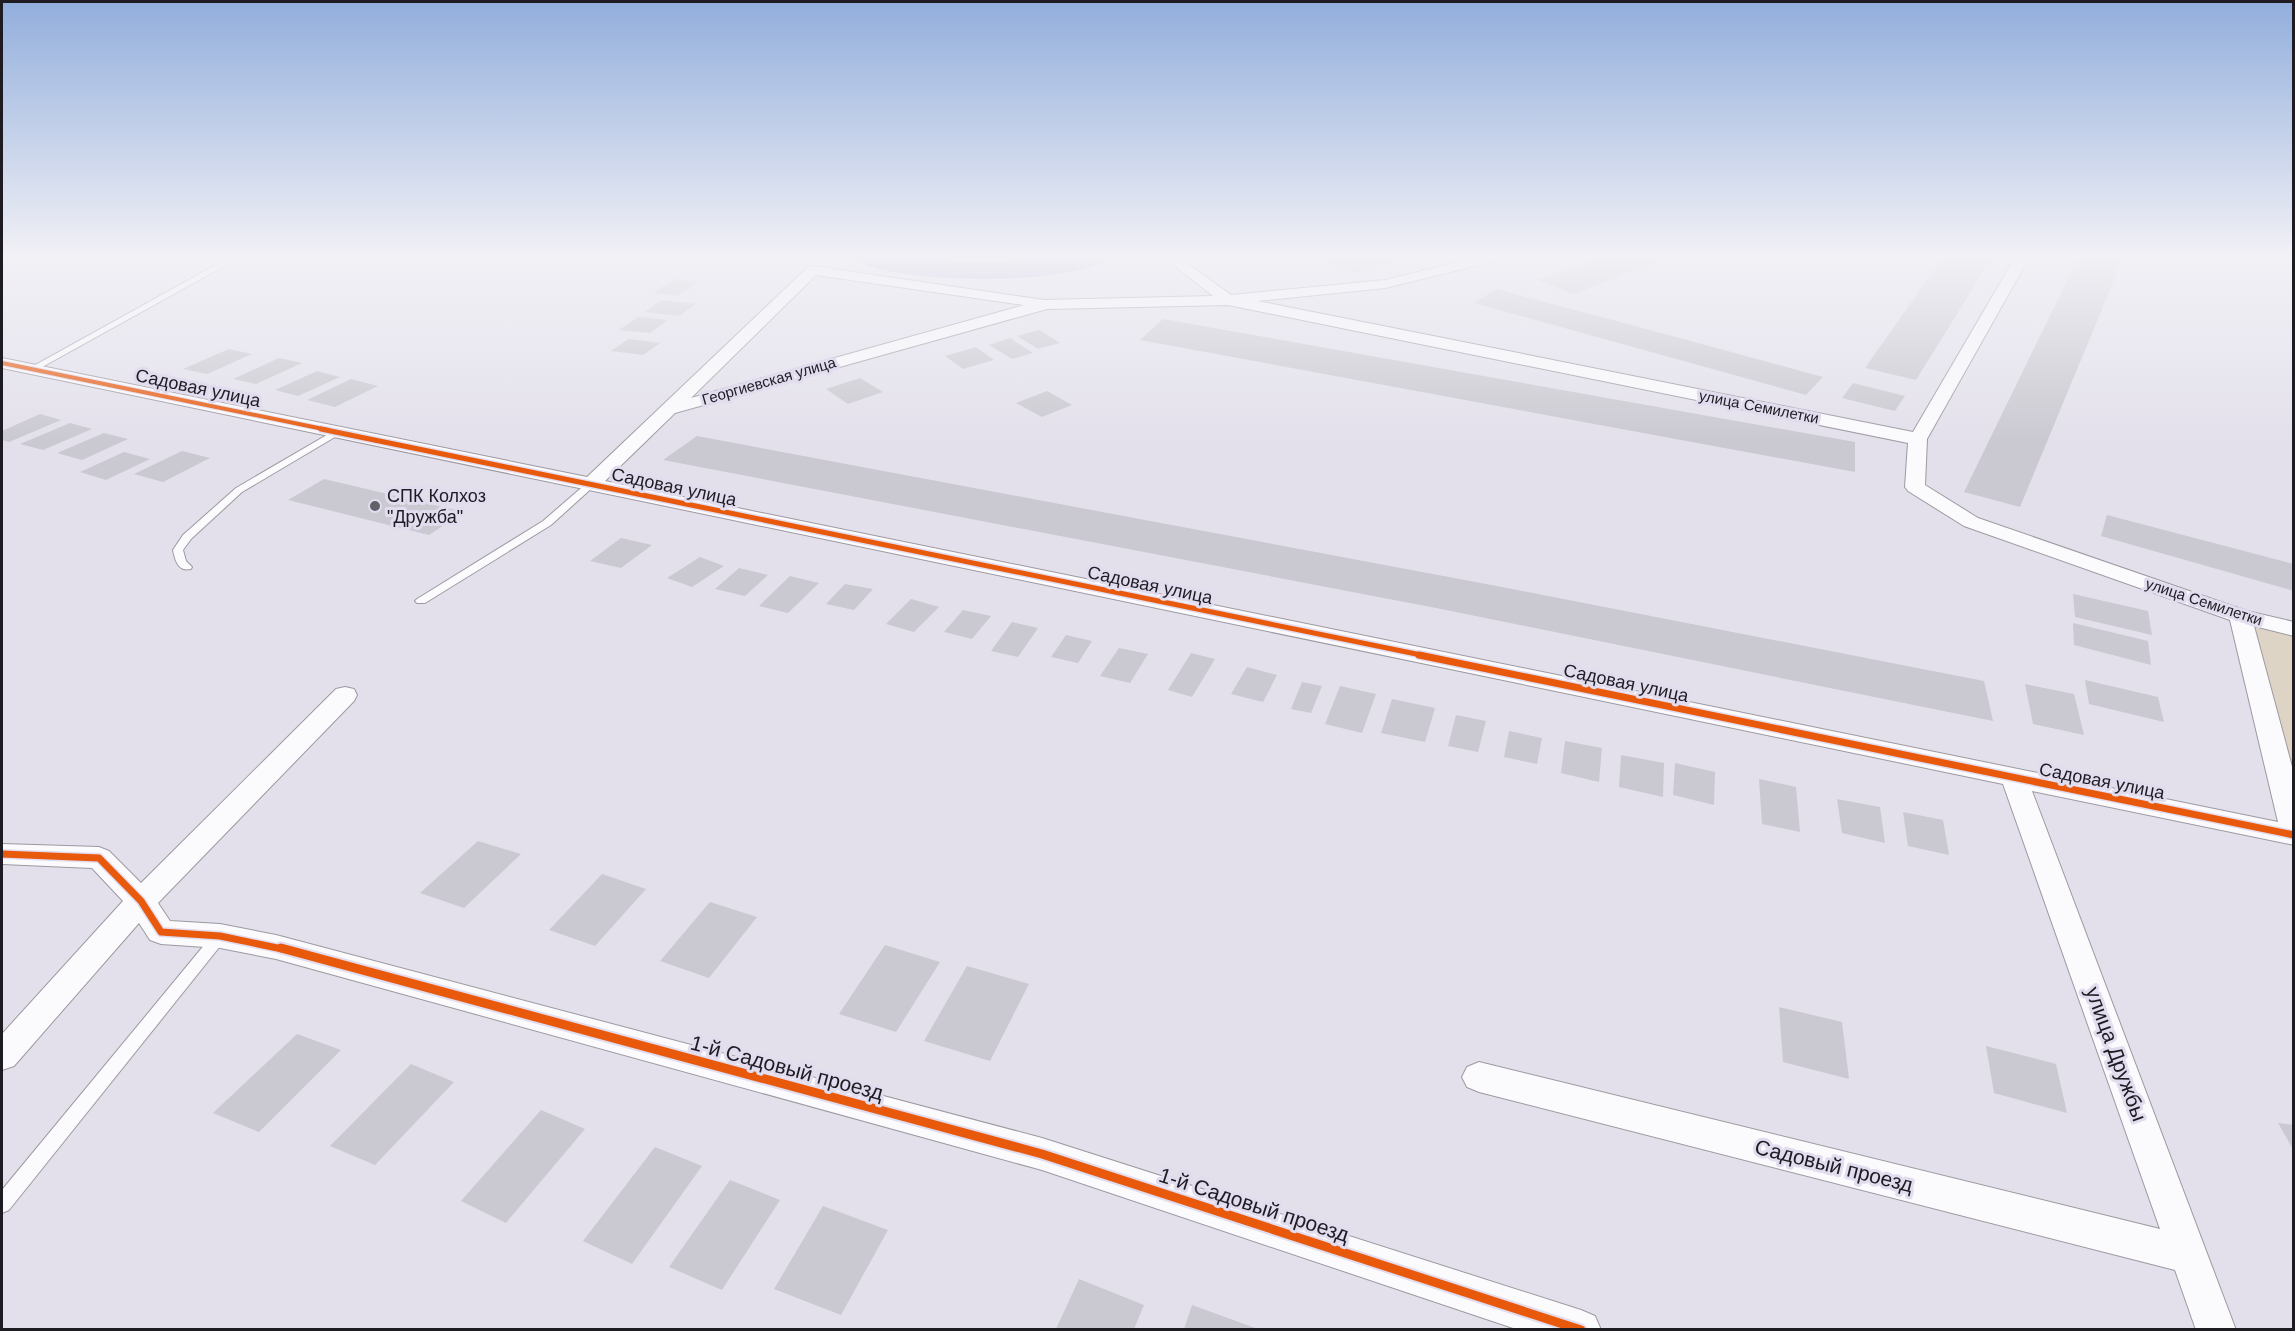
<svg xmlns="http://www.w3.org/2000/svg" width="2295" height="1331" viewBox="0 0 2295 1331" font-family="Helvetica,sans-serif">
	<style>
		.green { fill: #ddd4c5 }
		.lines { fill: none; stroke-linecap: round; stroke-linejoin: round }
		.river { fill: #b1a4c9; fill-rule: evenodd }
		.building { fill: #cac8d0 }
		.service-casing { stroke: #9c99a1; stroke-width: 2 }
		.minor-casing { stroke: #9c99a1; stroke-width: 2 }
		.service { fill: #fbfafc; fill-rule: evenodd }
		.minor { fill: #fbfafc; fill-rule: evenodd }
		.cycleway-far3-casing { stroke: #e2dcef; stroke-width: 6 }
		.cycleway-far2-casing { stroke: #e2dcef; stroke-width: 8 }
		.cycleway-far1-casing { stroke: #e2dcef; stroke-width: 10 }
		.cycleway-casing { stroke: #e2dcef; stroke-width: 13 }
		.cycleway-far3 { stroke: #e8590c; stroke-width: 4 }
		.cycleway-far2 { stroke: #e8590c; stroke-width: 5 }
		.cycleway-far1 { stroke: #e8590c; stroke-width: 7 }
		.cycleway { stroke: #e8590c; stroke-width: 9 }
		.poi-dot { fill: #636168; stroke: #e2dcef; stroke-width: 2 }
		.labels { text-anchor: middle; stroke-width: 6; stroke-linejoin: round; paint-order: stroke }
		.far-street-label { font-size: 15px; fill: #1e1c22; stroke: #e2dcef }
		.street-label { font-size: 18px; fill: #1e1c22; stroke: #e2dcef }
		.poi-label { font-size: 18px; fill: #1e1c22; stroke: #e2dcef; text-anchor: start }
		.near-street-label { font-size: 21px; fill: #1e1c22; stroke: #e2dcef }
	</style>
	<rect width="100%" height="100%" fill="#e3e0eb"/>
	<!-- green -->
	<path class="green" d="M2247,623L2293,626V781Z"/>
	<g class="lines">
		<!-- river -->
		<path class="river" d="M853,256C895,252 938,262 981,262C1024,262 1067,252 1109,256C1088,287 874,286 853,256Z"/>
	</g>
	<!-- building -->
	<path class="building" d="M1312,256H1413L1355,274Z
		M1605,256H1674L1573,294L1537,280Z
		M1944,256H1993L1916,380L1865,368Z
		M2079,256H2124L2020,507L1964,492Z
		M674,279L697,282L677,296L653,293Z
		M1496,289L1609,319L1823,377L1806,395L1474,303Z
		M662,300L696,304L679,316L645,312Z
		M638,317L668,320L650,333L619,330Z
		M1163,319L1855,442V472L1140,340Z
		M1039,330L1060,343L1038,349L1017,336Z
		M1010,338L1033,353L1012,359L989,345Z
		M629,339L660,343L643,355L611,351Z
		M976,347L994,360L963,369L945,356Z
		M229,349L252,354L207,374L183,369Z
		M279,358L302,363L256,384L233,379Z
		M317,371L340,377L298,396L275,390Z
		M860,378L883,392L848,404L826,389Z
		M351,379L378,386L335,407L307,400Z
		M1853,383L1905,396L1895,411L1842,398Z
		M1047,391L1072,405L1042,417L1016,403Z
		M40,414L61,420L9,442L2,440V431Z
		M70,423L92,429L43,450L20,444Z
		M104,433L128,439L82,460L57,453Z
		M697,436L1502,587L1984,681L1993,721L1436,608L663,460Z
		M182,451L210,458L163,482L134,474Z
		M124,452L150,459L106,480L80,472Z
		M324,479L464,512L429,535L288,500Z
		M2107,515L2294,564V591L2101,536Z
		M621,538L652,545L621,568L590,561Z
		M700,557L724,566L692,587L667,578Z
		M739,568L768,575L745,596L715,589Z
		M790,576L819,583L788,613L759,606Z
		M845,584L873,589L854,610L826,604Z
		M2073,594L2148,611L2152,635L2075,617Z
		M911,599L939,607L914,632L886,624Z
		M963,610L991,616L972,639L944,632Z
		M1012,622L1038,628L1018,657L991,651Z
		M2073,623L2148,641L2151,665L2074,645Z
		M1066,635L1092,641L1078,663L1051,657Z
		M1119,648L1148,654L1130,683L1100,676Z
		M1191,653L1215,659L1192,697L1168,690Z
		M1247,667L1277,675L1263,702L1231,694Z
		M2085,680L2158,697L2164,722L2089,704Z
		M1302,682L1322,686L1311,713L1291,709Z
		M2025,684L2074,694L2084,735L2033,724Z
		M1340,686L1376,694L1362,733L1325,724Z
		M1392,699L1435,708L1425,742L1381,733Z
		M1456,715L1486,721L1478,752L1448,746Z
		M1509,731L1542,738L1537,764L1504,757Z
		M1565,741L1602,748L1599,782L1561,773Z
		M1621,755L1664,763L1663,797L1619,787Z
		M1675,763L1715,772L1714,805L1673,795Z
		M1759,779L1796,787L1800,832L1762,824Z
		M1837,799L1880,807L1885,843L1842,833Z
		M1903,812L1943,820L1949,855L1908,846Z
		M478,841L521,854L464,908L420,893Z
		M602,874L646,889L595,946L549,930Z
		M710,902L757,917L709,978L660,961Z
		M885,945L940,962L896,1032L839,1014Z
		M967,966L1029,984L990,1061L924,1041Z
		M1779,1007L1842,1022L1849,1079L1783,1062Z
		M297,1034L341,1050L259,1132L213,1113Z
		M1986,1046L2056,1064L2067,1113L1994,1093Z
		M411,1064L454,1082L375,1165L330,1146Z
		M541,1110L585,1129L506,1223L461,1201Z
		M2278,1123L2294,1125V1151Z
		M655,1147L702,1166L632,1264L583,1241Z
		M730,1180L780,1200L722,1290L669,1267Z
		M823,1206L888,1230L841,1315L774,1289Z
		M1079,1279L1144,1305L1134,1329H1056Z
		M1192,1305L1258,1329H1184Z"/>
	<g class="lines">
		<!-- service casing -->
		<g class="service-casing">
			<path id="service" d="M230,257L237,259L35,371L28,369Z
				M337,429L342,432L340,434L242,492L191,539L183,550L186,561L192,567L191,569C178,572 175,560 173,550L183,535L236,488Z
				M590,482L595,485L593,487L551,525L425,603H417L415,601L417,599L543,521L587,483Z
				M220,930L225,932L228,936L225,940L9,1210L2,1213V1190L215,932Z"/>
		</g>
		<!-- minor casing -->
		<g class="minor-casing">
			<path id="minor" d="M1162,256H1177L1231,295L1385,280L1483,256H1505L1503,259L1385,288L1258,301L1913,432L2016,256H2030L1927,439L1925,485L1978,518L2247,611L2294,622V636L2254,626L2294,774V845L2032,791L2236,1330H2196L2175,1270L1479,1092L1467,1087L1462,1077L1467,1067L1479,1062L2160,1229L2003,784L2,368V358L587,477L808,267L813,266L1044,300L1213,296ZM816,275L1024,305L691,398ZM1228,305L1908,443L1905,487L1908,491L1964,526L2230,620L2278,822L605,481L675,413L1047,309Z
				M345,687L354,689L357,695L354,701L158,903L170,921L220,924L276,935L1042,1138L1581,1310L1595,1316L1601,1330H1519L1042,1170L276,959L220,948L161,944L150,940L139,923L14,1066L2,1070V1034L123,901L92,868L2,864V844L99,847L109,851L141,883L336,689Z"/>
		</g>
		<!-- service -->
		<use href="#service" class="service"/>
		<!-- minor -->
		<use href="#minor" class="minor"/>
		<!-- cycleway-far3 casing -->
		<g class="cycleway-far3-casing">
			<path id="cycleway-far3" d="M2,363L328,430"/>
		</g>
		<!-- cycleway-far2 casing -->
		<g class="cycleway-far2-casing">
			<path id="cycleway-far2" d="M321,429L1426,656"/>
		</g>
		<!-- cycleway-far1 casing -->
		<g class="cycleway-far1-casing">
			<path id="cycleway-far1" d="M1419,655L2294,835
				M2,854L99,858L141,901L161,932L220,936L287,950"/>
		</g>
		<!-- cycleway casing -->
		<g class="cycleway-casing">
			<path id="cycleway" d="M281,948L1042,1154L1581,1330"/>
		</g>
		<!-- cycleway-far3 -->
		<use href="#cycleway-far3" class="cycleway-far3"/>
		<!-- cycleway-far2 -->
		<use href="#cycleway-far2" class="cycleway-far2"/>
		<!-- cycleway-far1 -->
		<use href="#cycleway-far1" class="cycleway-far1"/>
		<!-- cycleway -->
		<use href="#cycleway" class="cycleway"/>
	</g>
	<!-- sky -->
	<linearGradient id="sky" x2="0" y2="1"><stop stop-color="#92aedc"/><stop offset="0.58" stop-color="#f2f1f6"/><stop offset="1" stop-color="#f2f1f6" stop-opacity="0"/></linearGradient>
	<rect width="2295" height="442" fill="url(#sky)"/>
	<!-- markers -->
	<circle class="poi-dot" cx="375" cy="506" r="6"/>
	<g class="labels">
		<!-- far-street labels -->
		<g class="far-street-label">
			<text transform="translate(769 381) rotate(-16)" y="5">Георгиевская улица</text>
			<text transform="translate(1759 407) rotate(11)" y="5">улица Семилетки</text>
			<text transform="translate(2204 602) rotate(18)" y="5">улица Семилетки</text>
		</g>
		<!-- street labels -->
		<g class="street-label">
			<text transform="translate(198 388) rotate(12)" y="6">Садовая улица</text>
			<text transform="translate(674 487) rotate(12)" y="6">Садовая улица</text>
			<text transform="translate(1150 585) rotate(12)" y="6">Садовая улица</text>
			<text transform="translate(1626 683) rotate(12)" y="6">Садовая улица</text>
			<text transform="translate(2102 781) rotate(11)" y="6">Садовая улица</text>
		</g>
		<!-- poi labels -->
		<g class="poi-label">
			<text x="387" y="502">СПК Колхоз<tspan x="387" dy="21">"Дружба"</tspan></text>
		</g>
		<!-- near-street labels -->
		<g class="near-street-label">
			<text transform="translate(2116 1054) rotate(70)" y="7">улица Дружбы</text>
			<text transform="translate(787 1068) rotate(15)" y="7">1-й Садовый проезд</text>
			<text transform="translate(1834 1166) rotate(14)" y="7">Садовый проезд</text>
			<text transform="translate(1254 1205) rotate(18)" y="7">1-й Садовый проезд</text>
		</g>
	</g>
	<!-- border -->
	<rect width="2295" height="1331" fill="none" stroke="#1e1c22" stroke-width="6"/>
</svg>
